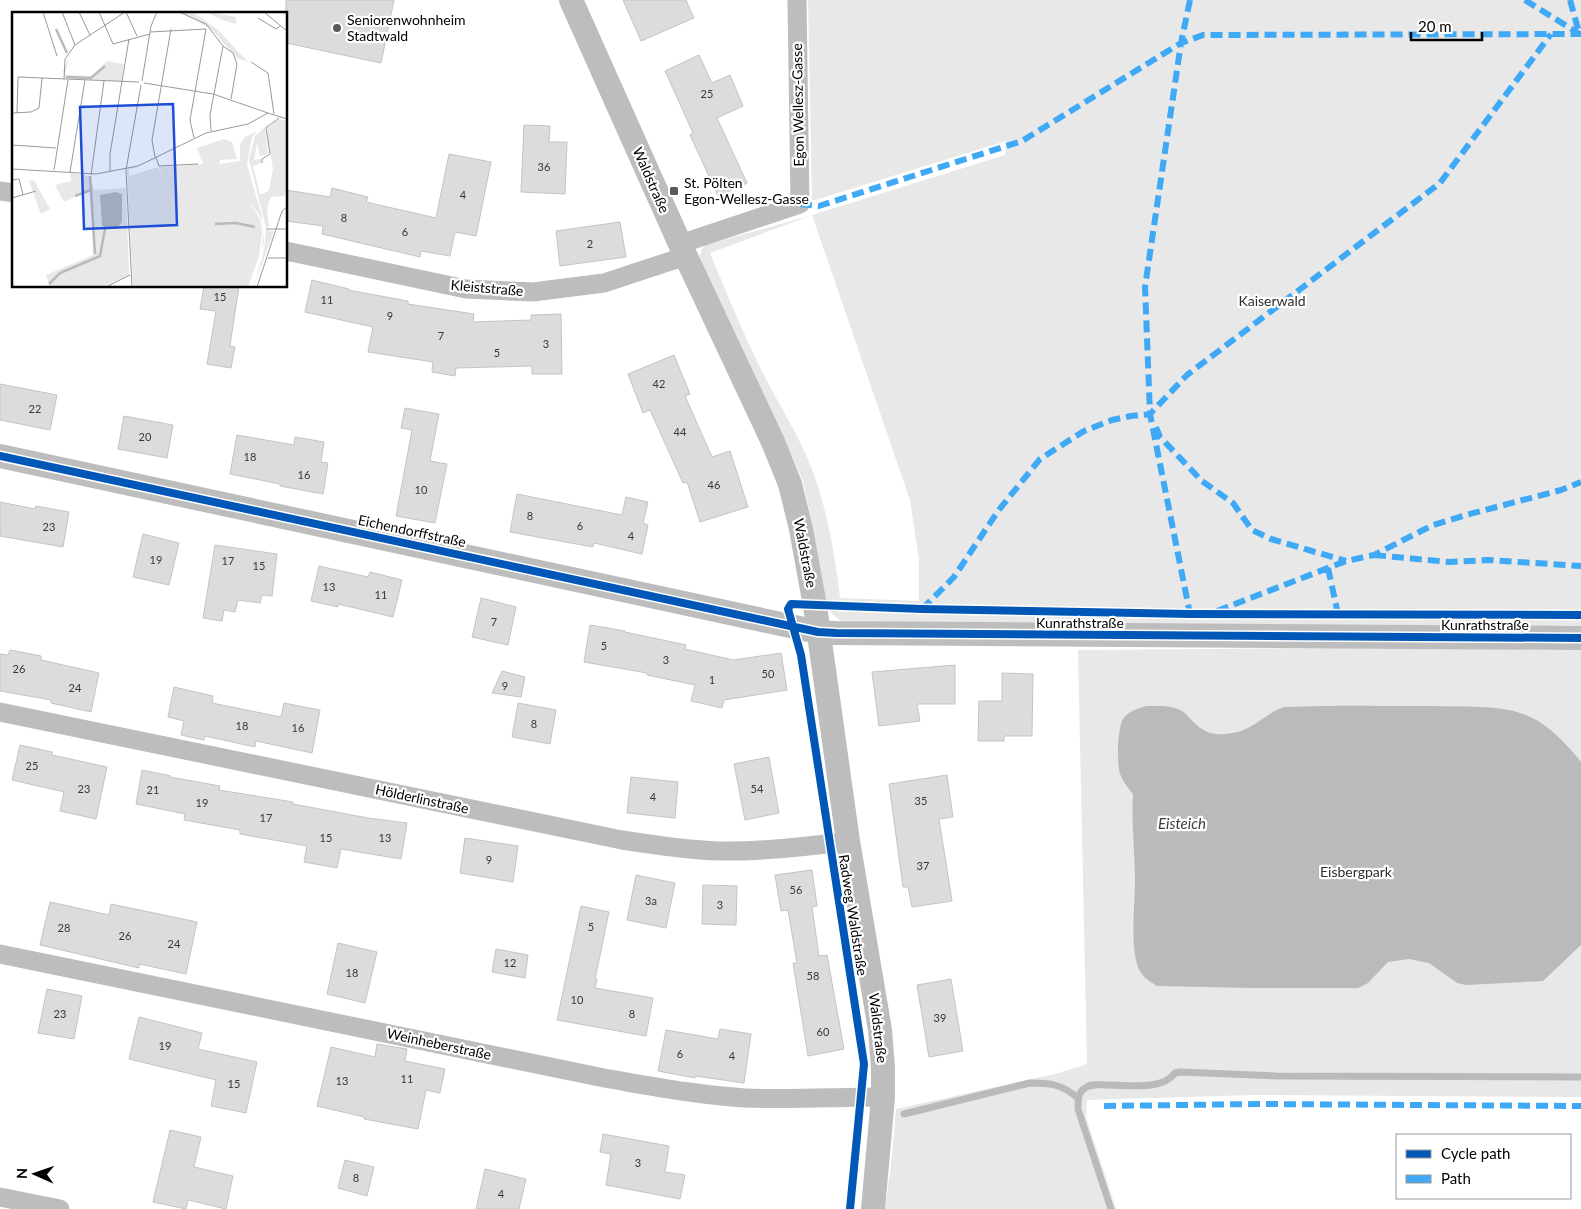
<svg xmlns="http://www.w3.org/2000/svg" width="1581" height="1209" viewBox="0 0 1581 1209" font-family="Lato,sans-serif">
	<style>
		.green { fill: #e8e8e8; fill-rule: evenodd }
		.water { fill: #bababa }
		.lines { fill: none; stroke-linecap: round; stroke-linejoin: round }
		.stream { stroke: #bababa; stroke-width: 7 }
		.building { fill: #dcdcdc; stroke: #c4c4c4 }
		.minor { stroke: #bdbdbd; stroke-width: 19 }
		.tertiary { stroke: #bdbdbd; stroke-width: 24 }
		.quiet { stroke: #3fa9f5; stroke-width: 6; stroke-dasharray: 12 6; stroke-linecap: butt }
		.cycleway-casing { stroke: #fff; stroke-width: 11 }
		.cycleway { stroke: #0057b8; stroke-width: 8 }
		.poi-dot { fill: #595959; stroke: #fff; stroke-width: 2 }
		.labels { text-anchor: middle; stroke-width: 4.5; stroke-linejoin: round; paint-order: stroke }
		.number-label { font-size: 11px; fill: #373737 }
		.poi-label { font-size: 14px; fill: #000; stroke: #fff; text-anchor: start }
		.street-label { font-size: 14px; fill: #000; stroke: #fff }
		.park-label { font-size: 14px; fill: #2d2d2d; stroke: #fff }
		.water-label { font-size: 15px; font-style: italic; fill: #3e3e3e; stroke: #fff }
		.inset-river { fill: none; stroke: #bababa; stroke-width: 2.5 }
		.inset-road { fill: none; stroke: #999; stroke-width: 1 }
		.view { fill: #1d4ed8; fill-opacity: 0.15; stroke: #1d4ed8; stroke-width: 2.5 }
		.inset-edge { fill: none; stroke: #000; stroke-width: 2.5 }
	</style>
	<rect width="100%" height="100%" fill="#fff"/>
	<!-- green -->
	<path class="green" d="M808,0H1581V628L849,623L839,620L831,613L825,602L813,527L803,481L783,436L699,258L702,249L706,245L812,215L1005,155L1006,141L812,201ZM812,215L910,500L919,560V601L840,598C835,556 828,513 813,472C801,440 783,411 767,381C745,339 728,296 710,253Z
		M1581,646V1097L1253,1095L1087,1100L1086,1117L1116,1209H885L892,1157L896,1109L1059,1073L1087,1064L1078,650Z"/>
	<!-- water -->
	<path class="water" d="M1147,706C1157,706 1168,705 1178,709C1188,713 1193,724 1202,729C1210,735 1223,735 1232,733C1253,730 1264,714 1284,707C1335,705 1386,706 1436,706C1461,707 1500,705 1523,714C1546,722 1566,743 1581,762V945L1543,981L1466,985L1457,983L1429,963L1409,959L1388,962L1368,983L1358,988H1251L1157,986C1149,981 1141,976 1138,967C1130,945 1135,904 1135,879C1135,850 1131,823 1133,794C1128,788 1123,782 1120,774C1117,764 1117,729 1123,719C1128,711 1139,708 1147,706Z"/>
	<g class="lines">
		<!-- stream -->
		<path class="stream" d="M904,1114L1030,1083C1051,1083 1061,1084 1078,1098
			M1111,1209L1078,1109C1078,1101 1078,1092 1085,1088C1092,1083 1100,1085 1108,1085C1128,1085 1162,1091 1175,1073L1180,1072L1276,1076L1581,1077"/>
	</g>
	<!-- building -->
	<path class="building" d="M286,0H394L381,63L286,43Z
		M623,0H686L694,18L641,41Z
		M699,55L712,83L730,75L743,106L717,118L747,183L718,196L690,135L693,133L665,71Z
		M524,125L550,126L549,142H567L565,194L521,192Z
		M449,154L491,162L476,236L455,232L450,256L421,251L420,257L322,234L323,226L286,221V190L330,197L332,188L368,197L366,202L436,218Z
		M620,222L626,257L560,266L556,231Z
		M312,280L349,289L348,290L408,301V304L474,314L473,322L531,320V315L561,314L562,374H532V366L456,368L455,376L432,372L433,362L368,352L373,327L305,312Z
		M204,286H239L230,346L235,347L231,368L207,364L216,311L200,309Z
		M674,355L690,394L685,396L712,457L730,451L748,507L700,522L687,482L683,483L650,410L643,413L628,374Z
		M0,384L57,395L50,430L0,420Z
		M405,408L439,414L430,461L447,464L435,523L396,516L412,430L401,428Z
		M124,416L173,425L167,458L118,449Z
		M237,435L294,445L295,437L324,442L321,462L328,463L323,494L280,486V484L230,474Z
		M517,494L622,515L626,497L648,502L643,523L648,525L642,554L594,543L593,547L510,532Z
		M0,502L35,509L36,506L69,512L63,547L0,536Z
		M143,534L179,543L169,585L133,577Z
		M215,545L277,554L272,596L262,595L260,603L238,600L235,612L224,610L222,621L203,618Z
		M319,566L368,577L370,572L402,580L393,617L338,604V607L311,601Z
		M481,598L516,607L508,645L472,637Z
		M590,625L625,631V632L686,645L685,649L733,660L781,653L787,690L724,700L722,708L691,701L695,685L647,675V673L584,662Z
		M10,650L41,656V660L99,673L91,712L51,703V700L0,691V654L8,655Z
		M955,665V704H917L920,721L879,726L872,672Z
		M502,671L525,677L521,697L492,693Z
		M1002,673L1033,674L1032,736H1004V741H978L979,701H1002Z
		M174,687L213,696L212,703L281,717L284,703L320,710L312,753L256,741L255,747L205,736L204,740L181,735L184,721L168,717Z
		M518,703L556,710L550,744L512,737Z
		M20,745L52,752V755L107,767L96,819L60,811L64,792L12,780Z
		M769,757L779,813L745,820L734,764Z
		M142,770L171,776L170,777L220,786L219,790L293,802V804L368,818L407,823L401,859L341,849L337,868L304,862L307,846L240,834V830L184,820L185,814L136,804Z
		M947,775L953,817L939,819L952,901L912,907L908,887H903L889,784Z
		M631,777L678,782L675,818L627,813Z
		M465,838L518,846L513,882L460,873Z
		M812,870L817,906L812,907L819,956L827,955L844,1049L808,1056L793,963H797L788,910L781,911L775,875Z
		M636,875L675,883L666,928L627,920Z
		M703,885L737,886L736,925L702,924Z
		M50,902L109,915L111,904L197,922L186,974L139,964V968L40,945Z
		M581,906L609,912L595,979H597L595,988L653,998L646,1036L557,1020Z
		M338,943L377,952L365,1003L327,994Z
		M496,949L528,955L525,978L492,972Z
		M951,979L963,1051L929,1057L917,985Z
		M47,989L82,996L74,1039L38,1033Z
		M139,1017L202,1033L198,1049L257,1062L246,1113L211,1106L216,1080L129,1059Z
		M720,1029L751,1034L744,1083L695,1076V1078L658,1071L666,1030L718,1039Z
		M377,1044L407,1049L405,1061L445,1069L440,1093L426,1090L418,1129L364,1119V1117L317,1106L331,1047L375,1057Z
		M170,1130L201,1137L194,1167L233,1176L226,1209L188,1200L186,1209L153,1202Z
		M603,1134L669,1146L665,1172L685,1175L680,1199L606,1185L611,1154L600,1152Z
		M345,1160L374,1167L367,1196L338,1188Z
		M485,1169L526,1179L519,1209H476Z"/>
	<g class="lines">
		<!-- minor -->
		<path class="minor" d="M0,191L14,193
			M680,244L800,204L797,0
			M286,251L466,289L533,292L604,283L686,256
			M0,712L622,840C654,845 686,850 718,851C761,852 805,847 848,841
			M0,954L604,1078C651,1086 697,1095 745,1098C791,1100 837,1097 883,1097
			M0,1197L60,1209"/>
		<!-- tertiary -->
		<path class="tertiary" d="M571,0L680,244L773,442L790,484L801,529L815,606L848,841L880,1030L883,1068V1097L873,1209
			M0,456L818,632L836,633L1581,638"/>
		<!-- quiet -->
		<path class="quiet" d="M1190,0L1181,43L1145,287L1150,414L1190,614
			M1525,0L1578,33
			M1570,0L1580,36
			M800,204L819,206L1022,141L1181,43L1203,35L1581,34
			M1156,427L1160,437L1202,481L1233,503L1252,530L1271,539L1346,561
			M1374,555L1449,562L1488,560L1581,566
			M1328,568L1338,614
			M922,609L954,577L998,511L1040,459L1084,431L1112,420L1131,416L1150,414L1187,375L1440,183L1551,34
			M1217,611L1346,561L1374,555L1433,525L1466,515L1561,490L1581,482
			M1104,1106L1258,1104L1581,1106"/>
		<!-- cycleway casing -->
		<g class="cycleway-casing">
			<path id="cycleway" d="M0,456L818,632L836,633L1581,638
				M850,1209L864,1064L801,655L788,609L791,604L922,609L1190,614L1581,615"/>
		</g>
		<!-- cycleway -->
		<use href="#cycleway" class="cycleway"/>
	</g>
	<!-- markers -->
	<g class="poi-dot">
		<circle cx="337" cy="28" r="5"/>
		<rect x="669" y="186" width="10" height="10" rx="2.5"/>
	</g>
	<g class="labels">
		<!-- number labels -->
		<g class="number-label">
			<text x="707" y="98">25</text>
			<text x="544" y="171">36</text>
			<text x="463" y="199">4</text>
			<text x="344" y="222">8</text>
			<text x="405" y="236">6</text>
			<text x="590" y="248">2</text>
			<text x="220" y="301">15</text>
			<text x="327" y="304">11</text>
			<text x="390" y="320">9</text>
			<text x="441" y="340">7</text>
			<text x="546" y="348">3</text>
			<text x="497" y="357">5</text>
			<text x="659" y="388">42</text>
			<text x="35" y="413">22</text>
			<text x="680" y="436">44</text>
			<text x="145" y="441">20</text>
			<text x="250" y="461">18</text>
			<text x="304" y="479">16</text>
			<text x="714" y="489">46</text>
			<text x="421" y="494">10</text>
			<text x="530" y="520">8</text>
			<text x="580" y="530">6</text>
			<text x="49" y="531">23</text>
			<text x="631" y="540">4</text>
			<text x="156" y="564">19</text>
			<text x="228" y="565">17</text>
			<text x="259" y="570">15</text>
			<text x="329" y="591">13</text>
			<text x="381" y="599">11</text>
			<text x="494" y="626">7</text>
			<text x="604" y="650">5</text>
			<text x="666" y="664">3</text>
			<text x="19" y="673">26</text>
			<text x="768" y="678">50</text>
			<text x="712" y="684">1</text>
			<text x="505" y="690">9</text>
			<text x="75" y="692">24</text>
			<text x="534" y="728">8</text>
			<text x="242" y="730">18</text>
			<text x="298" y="732">16</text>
			<text x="32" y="770">25</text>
			<text x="84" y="793">23</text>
			<text x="757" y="793">54</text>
			<text x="153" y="794">21</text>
			<text x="653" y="801">4</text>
			<text x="921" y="805">35</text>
			<text x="202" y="807">19</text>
			<text x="266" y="822">17</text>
			<text x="326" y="842">15</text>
			<text x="385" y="842">13</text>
			<text x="489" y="864">9</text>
			<text x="923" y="870">37</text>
			<text x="796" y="894">56</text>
			<text x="651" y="905">3a</text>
			<text x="720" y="909">3</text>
			<text x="591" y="931">5</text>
			<text x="64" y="932">28</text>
			<text x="125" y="940">26</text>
			<text x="174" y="948">24</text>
			<text x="510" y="967">12</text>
			<text x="352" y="977">18</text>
			<text x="813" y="980">58</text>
			<text x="577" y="1004">10</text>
			<text x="60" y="1018">23</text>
			<text x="632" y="1018">8</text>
			<text x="940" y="1022">39</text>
			<text x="823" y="1036">60</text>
			<text x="165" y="1050">19</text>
			<text x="680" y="1058">6</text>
			<text x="732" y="1060">4</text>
			<text x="407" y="1083">11</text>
			<text x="342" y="1085">13</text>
			<text x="234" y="1088">15</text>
			<text x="638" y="1167">3</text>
			<text x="356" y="1182">8</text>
			<text x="501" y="1198">4</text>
		</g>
		<!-- poi labels -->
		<g class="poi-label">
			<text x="347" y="25">Seniorenwohnheim<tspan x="347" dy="16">Stadtwald</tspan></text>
			<text x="684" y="188">St. Pölten<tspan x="684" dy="16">Egon-Wellesz-Gasse</tspan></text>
		</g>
		<!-- street labels -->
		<g class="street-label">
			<text transform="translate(798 105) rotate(-91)" y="5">Egon Wellesz-Gasse</text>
			<text transform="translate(651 180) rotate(66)" y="5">Waldstraße</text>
			<text transform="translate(487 288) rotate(5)" y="5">Kleiststraße</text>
			<text transform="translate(412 531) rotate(12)" y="5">Eichendorffstraße</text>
			<text transform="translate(805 553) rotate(79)" y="5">Waldstraße</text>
			<text x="1080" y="628">Kunrathstraße</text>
			<text x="1485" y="630">Kunrathstraße</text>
			<text transform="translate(422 799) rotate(12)" y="5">Hölderlinstraße</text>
			<text transform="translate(853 915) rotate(81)" y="5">Radweg Waldstraße</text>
			<text transform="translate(878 1028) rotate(83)" y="5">Waldstraße</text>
			<text transform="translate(439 1044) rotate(12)" y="5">Weinheberstraße</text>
		</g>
		<!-- park labels -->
		<g class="park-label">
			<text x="1272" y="306">Kaiserwald</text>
			<text x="1356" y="877">Eisbergpark</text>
		</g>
		<!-- water labels -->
		<g class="water-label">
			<text x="1182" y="829">Eisteich</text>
		</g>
	</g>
	<!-- overview -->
	<g transform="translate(12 12)">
		<rect width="275" height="275" fill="#fff"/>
		<path d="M168,0H181L206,18L236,50L225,46L199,17ZM195,0L224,5V12L210,8ZM58,41L53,63L80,64L95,49L112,52L109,69L54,66L51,60ZM262,107L253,117L256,142L248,144L245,131L242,148L249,147V151L241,154L248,182L253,181L257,178L261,157L254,118L266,107L275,109V177L272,184L259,185L255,196L257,215L254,216L237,147L243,124ZM245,119L240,125L235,153L250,204L252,230L250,238L251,221L250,209L246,201L236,188L248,207L250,221L247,244L236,275H121L115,158L143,146L152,170L147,155L191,152L185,136L212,127L220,130L225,147L208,148L207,152L228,149V132L233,125ZM143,147L146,155L117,164V158ZM58,161L78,164L82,178L114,176L117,263L91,275H38L34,263L81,243L79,178L52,190L43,173L59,169ZM22,168L38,197L29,202L17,169ZM254,218L262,219L242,274L252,239Z" fill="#e8e8e8" fill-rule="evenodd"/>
		<path d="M104,180L110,182V210L104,217H94L90,213L88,183Z" fill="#bababa"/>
		<path class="inset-river" d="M44,17L55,41M54,65L79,66L93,54M78,164L83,242M63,184L79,178M203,212L224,211L243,215M37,272L48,261L88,244L93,217"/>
		<path class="inset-road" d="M31,0L45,44M50,0L63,33M67,0L78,23M87,0L101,32L138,22M114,0L125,24M167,0L194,12L211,34L221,41L225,52L219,87M252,0L275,19M246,6L264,17L268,14M138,20L194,17M239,50L256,61L262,102M52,67L53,47L63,33L113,0M130,69L139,14L145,0M132,71L201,82L256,101M0,101L19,100L27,96L30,66M5,101L6,65L127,70M199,119L198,103L211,34M182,126L178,108L194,17M0,133L44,136M143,145L140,128L159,17M144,145L147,154L186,152M250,151V147L258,142L254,116L267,106M0,157L84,162L126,154L194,121L236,112L256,101L275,107M42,158L56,68M98,159V142L117,27M58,160L73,68M79,163L92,69M0,168L7,167L11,183M0,186L24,179M254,217H275M256,246H275M94,275L118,263M120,275L114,158L129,73M245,275L270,199L275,195"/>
		<path class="view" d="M161,92L165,213L72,217L68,95Z"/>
		<rect width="275" height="275" class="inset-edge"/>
	</g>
	<!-- legend -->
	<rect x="1396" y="1134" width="175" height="65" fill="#ffffff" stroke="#999999"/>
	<rect x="1406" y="1150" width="25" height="8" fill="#0057b8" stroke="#999999"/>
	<text x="1441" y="1159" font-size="15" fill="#000000">Cycle path</text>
	<rect x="1406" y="1175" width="25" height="8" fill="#3fa9f5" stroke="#999999"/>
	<text x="1441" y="1184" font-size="15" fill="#000000">Path</text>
	<!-- north arrow -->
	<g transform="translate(35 1174) rotate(272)" stroke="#ffffff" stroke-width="4" paint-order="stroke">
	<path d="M0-4L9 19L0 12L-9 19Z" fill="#000000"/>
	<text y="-8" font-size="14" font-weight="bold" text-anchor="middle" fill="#000000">N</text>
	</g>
	<!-- scale -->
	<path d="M1411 32v8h71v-8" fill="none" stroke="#000000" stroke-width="2.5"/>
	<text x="1418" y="32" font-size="15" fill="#000000" stroke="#ffffff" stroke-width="4" paint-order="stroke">20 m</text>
</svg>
